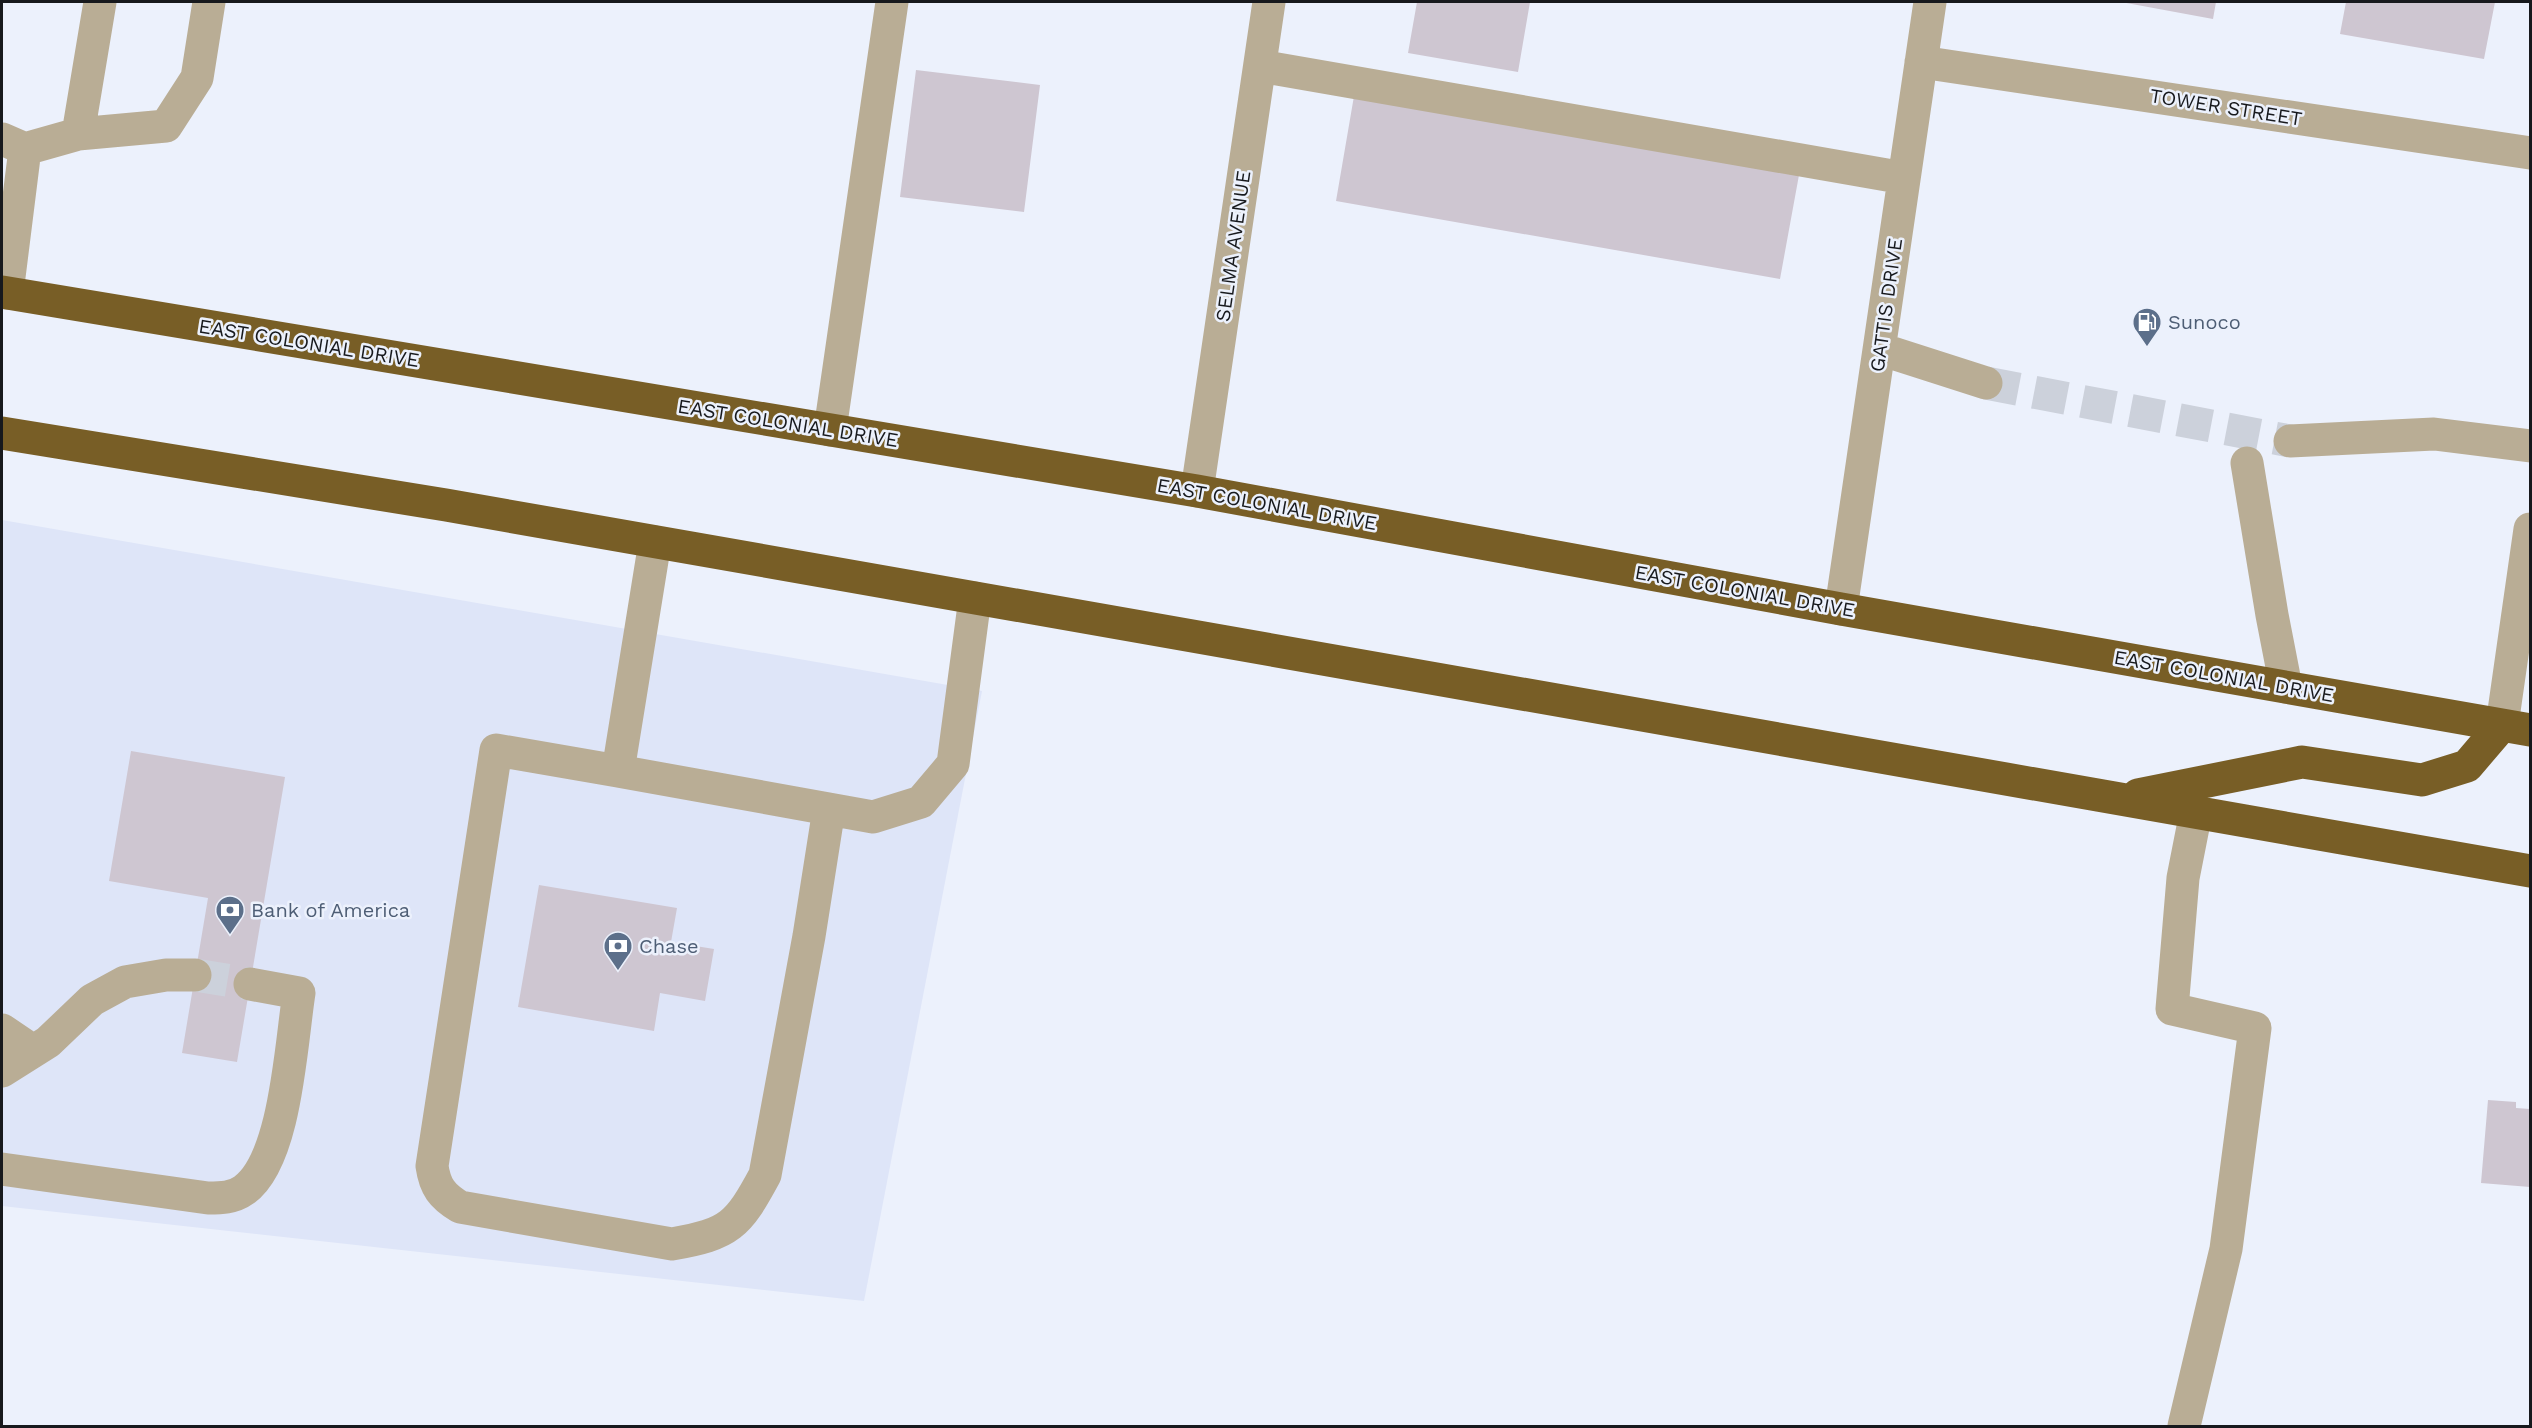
<svg xmlns="http://www.w3.org/2000/svg" width="2532" height="1428" viewBox="0 0 2532 1428" font-family="'Work Sans',sans-serif">
	<style>
		.built { fill: #dee5f8 }
		.building { fill: #cec6d1 }
		.lines { fill: none; stroke-linecap: round; stroke-linejoin: round }
		.minor-tunnel { stroke: #ccd1db; stroke-width: 33; stroke-dasharray: 33 16; stroke-linecap: butt }
		.minor { stroke: #b9ad95; stroke-width: 33 }
		.highway { stroke: #785e26; stroke-width: 33 }
		.labels { text-anchor: middle; stroke-width: 5; stroke-linejoin: round; paint-order: stroke }
		.street-label { font-size: 20px; fill: #17191d; stroke: #ecf1fc }
		.service-label { font-size: 20px; fill: #4e5e75; stroke: #ecf1fc; text-anchor: start }
	</style>
	<rect width="100%" height="100%" fill="#ecf1fc"/>
	<!-- built -->
	<path class="built" d="M2,520L982,691L864,1301L2,1206Z"/>
	<!-- building -->
	<path class="building" d="M1417,2H1530L1518,72L1408,53Z
		M2121,2H2216L2213,19Z
		M2346,2H2495L2484,59L2340,34Z
		M916,70L1040,85L1024,212L900,197Z
		M1354,96L1799,175L1780,279L1336,201Z
		M131,751L285,777L237,1062L182,1053L208,898L109,881Z
		M539,885L677,908L671,942L714,949L705,1001L660,993L654,1031L518,1007Z
		M2488,1100L2516,1102V1108L2530,1109V1187L2481,1183Z"/>
	<g class="lines">
		<!-- minor-tunnel -->
		<path class="minor-tunnel" d="M1986,383L2290,441
			M195,975L250,984"/>
		<!-- minor -->
		<path class="minor" d="M1921,62L2530,153
			M1260,66L1904,178
			M78,134L100,2
			M2,139L25,149L7,293
			M25,149L78,134L166,126L197,78L209,2
			M1880,349L1986,383
			M830,430L892,2
			M2290,441L2434,434L2530,446
			M2247,463L2272,615L2286,687
			M1197,491L1269,2
			M655,542L618,771L873,817L921,802L953,764L975,598
			M1841,609L1930,2
			M2502,725L2530,529
			M618,771L496,750L432,1166C435,1187 442,1196 460,1207L672,1244C730,1234 738,1225 765,1175L809,936L829,809
			M2,1030L33,1051
			M2,1071L48,1042L92,1000L125,982L166,975H195
			M2,1169L208,1198C221,1198 233,1198 244,1190C286,1160 291,1043 299,993L250,984
			M2184,1426L2226,1249L2255,1028L2172,1009L2183,878L2196,812"/>
		<!-- highway -->
		<path class="highway" d="M2,292L1197,491L1841,609L2530,730
			M2,433L446,505L2530,871
			M2138,795L2302,762L2422,780L2467,766L2502,725"/>
	</g>
	<!-- icons -->
	<defs>
		<g id="fuel-pin" transform="scale(1.5)"><path d="M0 17L-7.5 6A9.5 9.5 0 1 1 7.5 6Z" fill="#5c6f8a" stroke="#ecf1fc"/><path d="M-5.5-6h7V0h2V4h1.3V-2.5L3-4.5l.8-.8L6-3V5H2.5V1h-1V6h-7ZM-4.2-4.7v3.2H.2V-4.7Z" fill="#fff"/></g>
		<g id="bank-pin" transform="scale(1.5)"><path d="M0 17L-7.5 6A9.5 9.5 0 1 1 7.5 6Z" fill="#5c6f8a" stroke="#ecf1fc"/><path d="M-6-4H6V4H-6ZM0-2.3a2.3 2.3 0 1 0 0 4.6a2.3 2.3 0 1 0 0-4.6Z" fill="#fff"/></g>
	</defs>
	<g fill-rule="evenodd">
		<use href="#fuel-pin" x="2147" y="322"/>
		<use href="#bank-pin" x="230" y="910"/>
		<use href="#bank-pin" x="618" y="946"/>
	</g>
	<g class="labels">
		<!-- street labels -->
		<g class="street-label">
			<text transform="translate(2226 107) rotate(9)" y="7">TOWER STREET</text>
			<text transform="translate(1233 246) rotate(-82)" y="7">SELMA AVENUE</text>
			<text transform="translate(1886 305) rotate(-82)" y="7">GATTIS DRIVE</text>
			<text transform="translate(309 343) rotate(9)" y="7">EAST COLONIAL DRIVE</text>
			<text transform="translate(788 423) rotate(9)" y="7">EAST COLONIAL DRIVE</text>
			<text transform="translate(1267 504) rotate(10)" y="7">EAST COLONIAL DRIVE</text>
			<text transform="translate(1745 591) rotate(10)" y="7">EAST COLONIAL DRIVE</text>
			<text transform="translate(2224 676) rotate(10)" y="7">EAST COLONIAL DRIVE</text>
		</g>
		<!-- service labels -->
		<g class="service-label">
			<text x="2168" y="329">Sunoco</text>
			<text x="251" y="917">Bank of America</text>
			<text x="639" y="953">Chase</text>
		</g>
	</g>
	<!-- border -->
	<rect width="2532" height="1428" fill="none" stroke="#17191d" stroke-width="6"/>
</svg>
